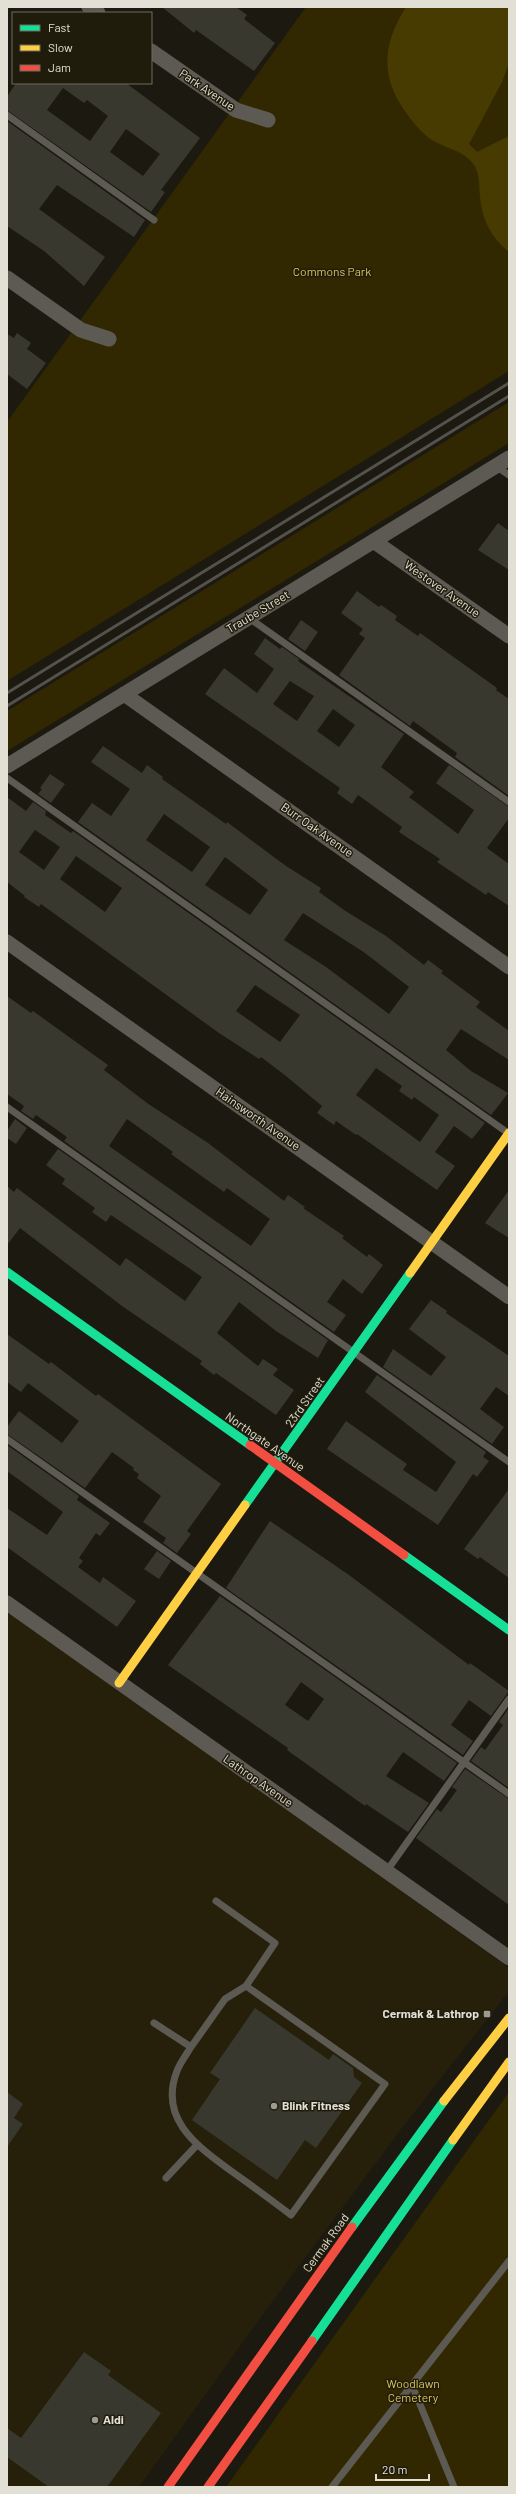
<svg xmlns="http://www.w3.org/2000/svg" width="516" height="2494" viewBox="0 0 516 2494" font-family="Barlow,sans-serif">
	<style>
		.built { fill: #26200b }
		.green { fill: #312802 }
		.water { fill: #473b02 }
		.building { fill: #39382f; fill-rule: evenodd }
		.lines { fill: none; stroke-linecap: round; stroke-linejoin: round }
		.lane { stroke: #5c5a52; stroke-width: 7 }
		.street { stroke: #5c5a52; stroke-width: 15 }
		.fast { stroke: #16e098; stroke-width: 9 }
		.slow { stroke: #ffcf43; stroke-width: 9 }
		.jam { stroke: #f24e42; stroke-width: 9 }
		.rail { stroke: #54524c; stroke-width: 3 }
		.poi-dot { fill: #9d9a90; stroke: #201c0c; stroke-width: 1.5 }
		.labels { text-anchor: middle; stroke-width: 3; stroke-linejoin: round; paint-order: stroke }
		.street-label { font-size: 12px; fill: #e2dfd5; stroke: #201c0c }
		.park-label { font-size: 12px; fill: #dbc15d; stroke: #201c0c }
		.poi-label { font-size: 12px; font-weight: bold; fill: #e2dfd5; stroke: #201c0c; text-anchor: start }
	</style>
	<rect width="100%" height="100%" fill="#1c1910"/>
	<!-- built -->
	<path class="built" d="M7,1609L509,1968V1991L402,2128L269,2306L139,2487H7Z"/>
	<!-- green -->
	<path class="green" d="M306,7H509V371L7,681V422Z
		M509,402V443L7,751V711Z
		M509,2092V2487H226Z"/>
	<!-- water -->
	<path class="water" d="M406,7H509V63L502,82L469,144L477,152L509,136V252C491,238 482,219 480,197C479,186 480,174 474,165C464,150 446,149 432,140C422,133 414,124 407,114C380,77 382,45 406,7Z"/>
	<!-- building -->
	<path class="building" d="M162,7H236L247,15L244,19L275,43L254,71L196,30L194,33Z
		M16,83H126L200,138L161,190L165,192L151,212L7,110V97ZM63,88L84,103L87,100L108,116L90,141L47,110ZM126,129L160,154L143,176L110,152Z
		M7,121L145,220L134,237L57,185L39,209L105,257L84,286L44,251L7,226Z
		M17,333L31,343L27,349L46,363L27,389L7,374V334L14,338Z
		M498,523L509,531V570L478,550Z
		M357,591L379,607L381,605L397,616L395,620L418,636L420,633L497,688L496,690L509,699V796L455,757L457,753L413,721L410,726L339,675L365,638L359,634L363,629L341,613Z
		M301,620L318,632L305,651L288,639Z
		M265,638L280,649L282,647L299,659L298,661L404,734L381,767L414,792L409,797L458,834L474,810L436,783L449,765L509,807V818L487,848L509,864V906L488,892L486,895L437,862L440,859L399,832L402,827L358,795L352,804L337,793L340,788L205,694L224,668L257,693L274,669L254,654ZM290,681L314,696L297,721L273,704ZM333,709L355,725L339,747L317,731Z
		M103,746L142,773L147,765L163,777L162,779L226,824L227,822L286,866L321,888L319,892L344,910L386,936L424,965L428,960L443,971L441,973L480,1002L476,1007L509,1031V1060L461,1029L446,1050L471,1071L508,1093L496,1109L491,1115L78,822L92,803L111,816L130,789L91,762ZM164,814L210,847L192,872L146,840ZM225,857L268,890L250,915L205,885ZM303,913L365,953L409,987L389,1014L326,967L284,940Z
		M50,774L65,784L51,803L38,794L42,789L40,788Z
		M7,797L26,811L33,802L46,811L45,815L71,833L73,831L485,1123L472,1139L454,1126L435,1152L455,1166L437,1190L357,1134L356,1135L336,1121L334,1125L317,1113L322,1106L286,1076L261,1057L259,1059L219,1033L41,904L39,907L24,897L25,896L7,882ZM35,830L60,847L44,870L19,852ZM76,856L122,888L105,912L60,879ZM255,985L300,1015L280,1042L236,1011ZM376,1068L402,1086L399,1091L412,1100L414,1097L439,1115L420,1142L356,1095Z
		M7,996L31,1013L33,1011L108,1065L104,1070L147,1103L208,1143L284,1201L288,1195L305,1207L303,1208L344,1236L342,1238L367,1257L369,1254L383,1265L362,1294L343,1279L327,1302L346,1315L334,1332L64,1141L67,1137L36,1115L33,1119L21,1111L24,1106L7,1094ZM127,1119L173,1152L171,1154L186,1165L224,1192L227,1188L270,1219L251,1246L109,1146Z
		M15,1119L27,1128L16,1144L7,1138V1131Z
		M58,1149L328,1340L318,1358L276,1331L239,1302L217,1333L258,1366L263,1359L278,1369L273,1375L294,1390L276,1415L216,1373L214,1375L200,1364L202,1361L122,1306L20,1228L7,1245V1186L14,1192L17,1188L120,1266L126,1258L185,1301L202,1277L111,1215L106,1222L92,1212L95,1208L62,1184L65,1179L46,1165Z
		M509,1190V1238L485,1223Z
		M431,1300L447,1311L446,1313L509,1356V1396L496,1387L480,1409L504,1427L492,1444L383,1367L393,1349L431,1376L446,1357L409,1329Z
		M7,1334L49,1364L51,1362L96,1396L98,1394L221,1484L187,1531L191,1534L177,1553L163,1543L166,1538L143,1522L161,1496L137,1478L139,1474L133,1470L134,1468L112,1452L85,1488L7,1434V1427L19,1411L62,1443L79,1421L28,1383L21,1392L7,1382Z
		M377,1375L486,1452L483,1457L489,1461L477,1477L473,1474L438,1525L327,1449L346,1421L407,1464L403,1470L436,1492L456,1462L365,1392Z
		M7,1445L79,1496L77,1500L110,1523L100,1536L96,1533L79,1558L83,1561L78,1567L100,1583L103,1577L136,1601L117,1627L7,1547V1508L47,1535L63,1512L7,1471Z
		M509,1489V1578L480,1557L478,1559L464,1549Z
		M270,1521L349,1575L469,1665L470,1663L509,1691L491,1716L469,1700L451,1725L473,1741L463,1755L226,1588Z
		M157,1551L171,1561L159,1579L144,1569Z
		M220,1596L457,1763L444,1781L403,1752L386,1776L429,1803L408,1832L366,1804L365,1806L287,1750L288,1748L168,1665ZM301,1682L324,1699L308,1721L285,1705Z
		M509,1708V1788L471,1761L481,1747L485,1750L503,1725L499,1722Z
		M465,1769L509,1799V1905L416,1838L437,1809L441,1812L457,1790L452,1787Z
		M255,2008L329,2060L333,2054L353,2068L354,2077L362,2083L316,2148L305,2140L277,2180L192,2120L220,2079L210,2073Z
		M7,2092L23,2104L14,2118L23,2124L7,2147Z
		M84,2352L111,2371L108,2375L161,2413L107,2487H49L7,2457V2428L21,2438Z"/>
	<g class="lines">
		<!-- lane -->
		<path class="lane" d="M7,115L154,220
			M496,466L509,475
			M249,618L509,802
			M7,778L508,1133
			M7,1107L509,1462
			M7,1439L509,1794
			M386,1872L509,1699
			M154,2023L191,2047C186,2055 180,2063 177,2071C159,2117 194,2144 227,2168C248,2183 270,2199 291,2215L385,2084L246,1986
			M191,2047L225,1999L246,1986L275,1943L216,1901
			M166,2178L196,2146
			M412,2385L454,2487
			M332,2487L509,2261"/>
		<!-- street -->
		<path class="street" d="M89,7L98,13
			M151,51L236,110L268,120
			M7,278L81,330L109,339
			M375,542L509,636
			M124,694L509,967
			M7,766L509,458
			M7,942L509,1297
			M7,1603L509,1958"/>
		<!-- fast -->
		<path class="fast" d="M7,1272L250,1445
			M245,1505L410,1273
			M404,1555L509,1630
			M352,2227L444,2101
			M312,2341L453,2140"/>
		<!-- slow -->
		<path class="slow" d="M410,1273L509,1133
			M119,1683L245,1505
			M444,2101L509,2018
			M453,2140L509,2062"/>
		<!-- jam -->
		<path class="jam" d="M250,1445L404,1555
			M168,2487L352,2227
			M208,2487L312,2341"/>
		<!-- rail -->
		<path class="rail" d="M7,693L509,383
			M7,706L509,396"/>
	</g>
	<!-- markers -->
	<g class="poi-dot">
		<rect x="483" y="2010" width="8" height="8" rx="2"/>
		<circle cx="274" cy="2106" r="4"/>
		<circle cx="95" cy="2420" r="4"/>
	</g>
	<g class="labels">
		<!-- street labels -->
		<g class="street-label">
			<text transform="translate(207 90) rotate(34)" y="4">Park Avenue</text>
			<text transform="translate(442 589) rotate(35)" y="4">Westover Avenue</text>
			<text transform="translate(258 612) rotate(-31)" y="4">Traube Street</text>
			<text transform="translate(317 830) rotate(35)" y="4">Burr Oak Avenue</text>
			<text transform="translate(258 1119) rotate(35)" y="4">Hainsworth Avenue</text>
			<text transform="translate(305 1402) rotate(-55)" y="4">23rd Street</text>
			<text transform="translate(265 1442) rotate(35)" y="4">Northgate Avenue</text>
			<text transform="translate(258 1781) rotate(35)" y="4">Lathrop Avenue</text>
			<text transform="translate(326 2243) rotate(-54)" y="4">Cermak Road</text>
		</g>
		<!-- park labels -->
		<g class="park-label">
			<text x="332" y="276">Commons Park</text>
			<text x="413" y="2388">Woodlawn<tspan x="413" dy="14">Cemetery</tspan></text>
		</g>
		<!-- poi labels -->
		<g class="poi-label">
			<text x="479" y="2018" text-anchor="end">Cermak &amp; Lathrop</text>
			<text x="282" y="2110">Blink Fitness</text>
			<text x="103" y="2424">Aldi</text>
		</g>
	</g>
	<!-- border -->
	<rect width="516" height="2494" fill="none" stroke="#e2dfd5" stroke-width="16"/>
	<!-- legend -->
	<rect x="12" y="12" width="140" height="72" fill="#201c0c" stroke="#6e6a5c"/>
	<rect x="20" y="25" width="20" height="6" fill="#16e098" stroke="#6e6a5c"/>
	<text x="48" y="32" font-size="12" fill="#e2dfd5">Fast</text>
	<rect x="20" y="45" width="20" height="6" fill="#ffcf43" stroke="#6e6a5c"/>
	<text x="48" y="52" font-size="12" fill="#e2dfd5">Slow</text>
	<rect x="20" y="65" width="20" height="6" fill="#f24e42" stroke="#6e6a5c"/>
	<text x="48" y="72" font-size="12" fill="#e2dfd5">Jam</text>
	<!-- scale -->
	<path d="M376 2474v6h53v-6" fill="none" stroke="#e2dfd5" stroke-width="2"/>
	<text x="382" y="2474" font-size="12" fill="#e2dfd5" stroke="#201c0c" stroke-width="3" paint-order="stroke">20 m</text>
</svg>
